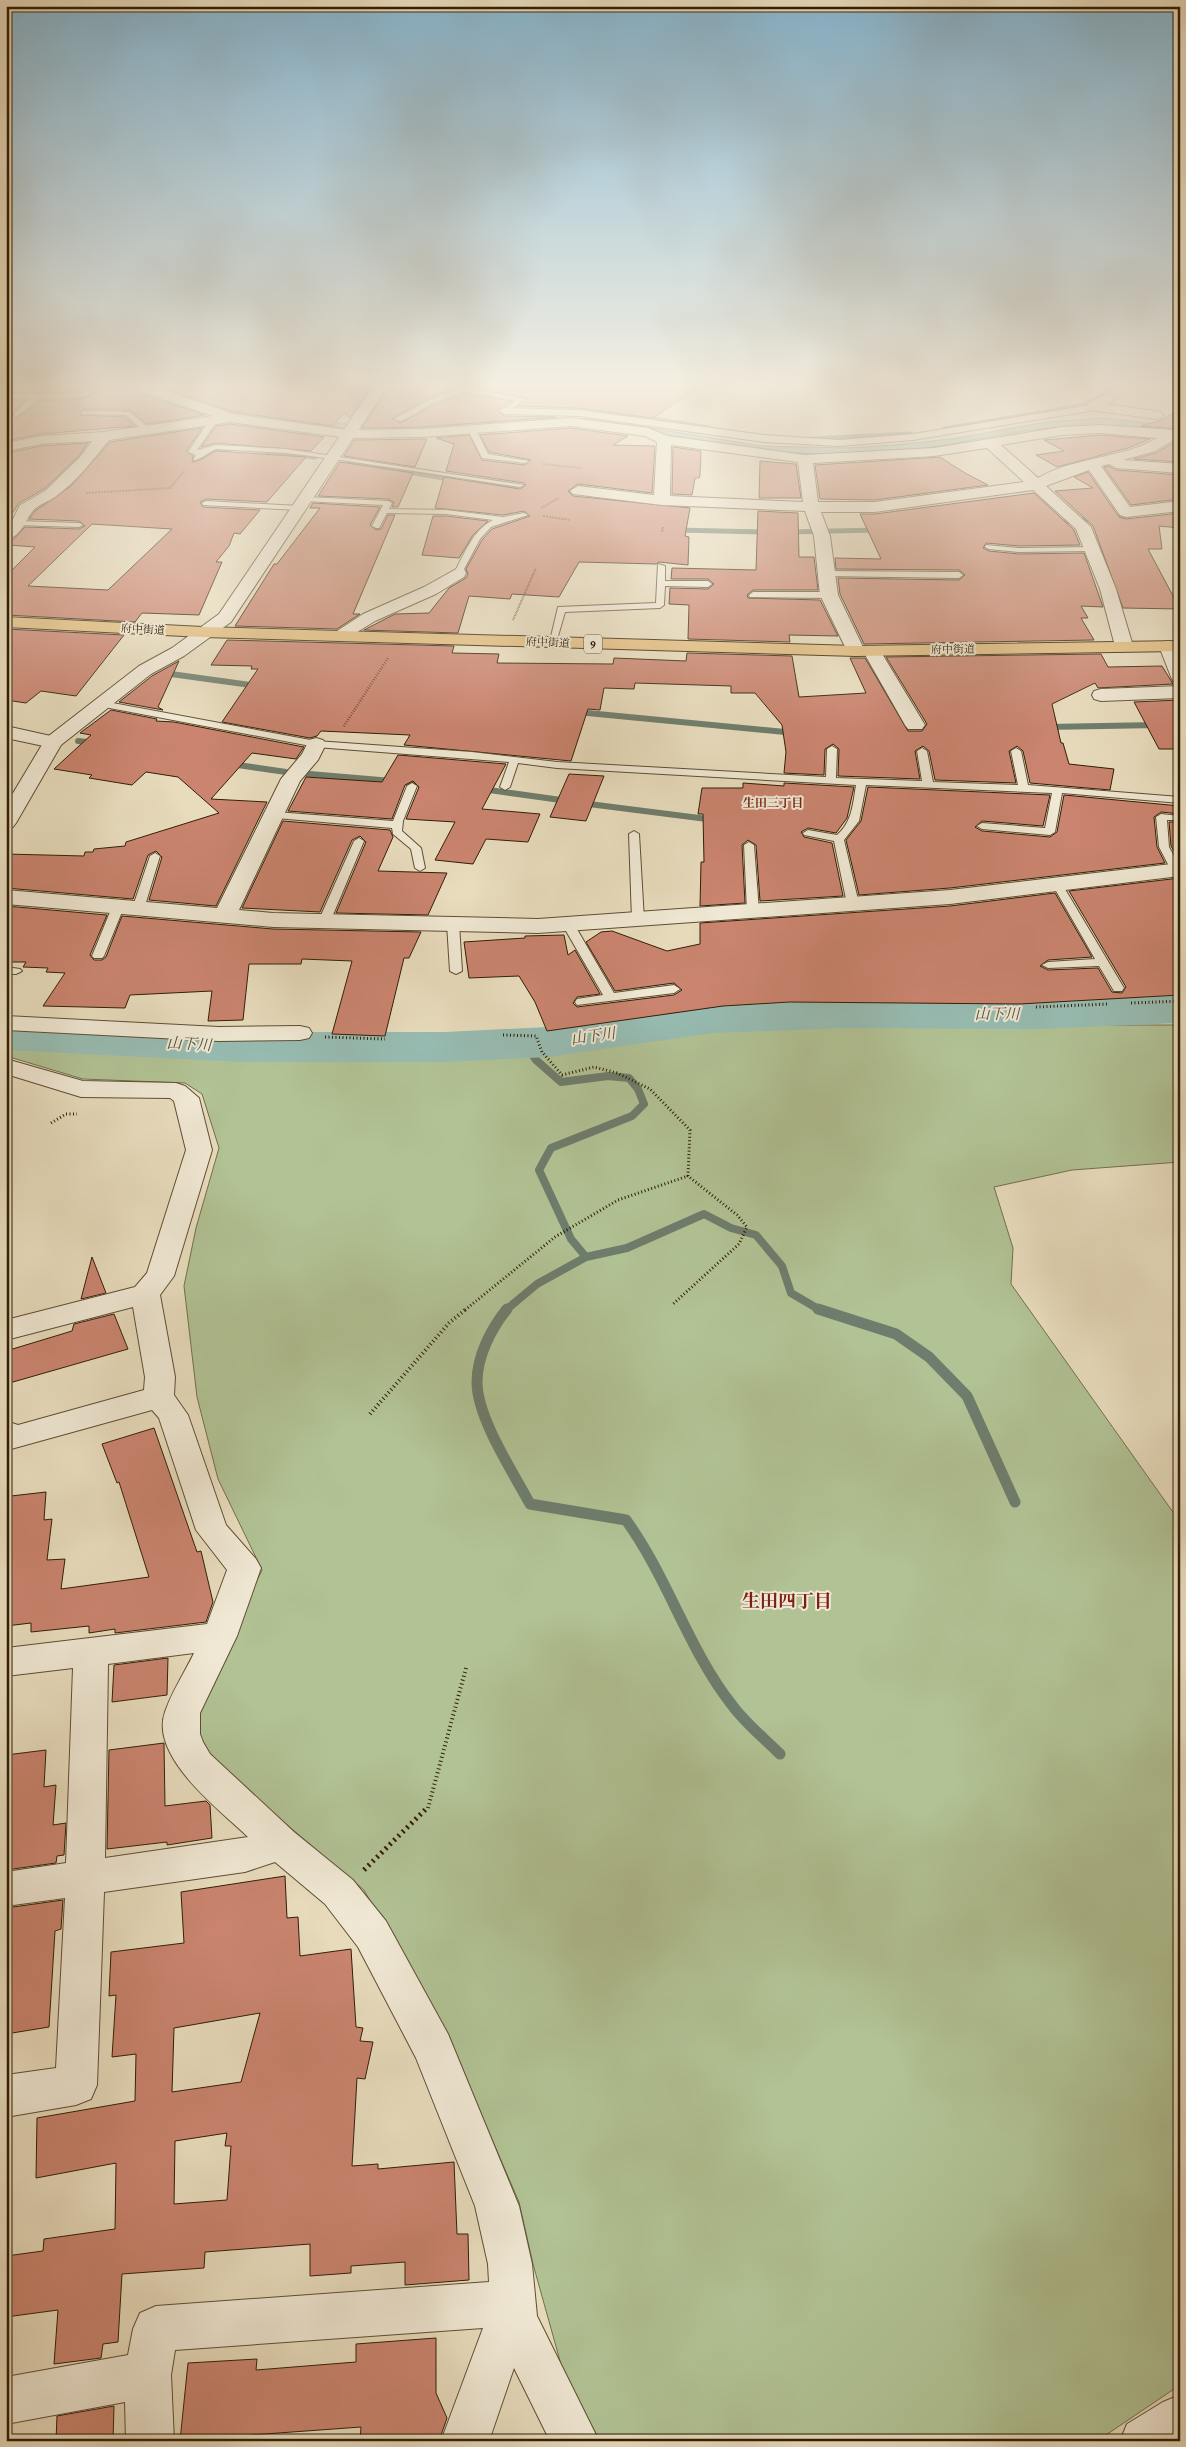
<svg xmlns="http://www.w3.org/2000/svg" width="1186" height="2447" viewBox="0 0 1186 2447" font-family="Alegreya,'Noto Serif JP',serif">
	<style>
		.green { fill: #b1c294; stroke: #70704c }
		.water { fill: #97bcb2; stroke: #6e7d6d }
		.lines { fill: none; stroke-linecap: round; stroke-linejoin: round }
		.stream-far3 { stroke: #6e7d6d; stroke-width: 5 }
		.stream-far2 { stroke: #6e7d6d; stroke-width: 6 }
		.stream-far1 { stroke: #6e7d6d; stroke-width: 8 }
		.stream { stroke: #6e7d6d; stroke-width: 11 }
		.river { fill: #97bcb2; fill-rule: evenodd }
		.building { fill: #ca846f; stroke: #301e05; fill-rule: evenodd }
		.service-casing { stroke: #5e4e33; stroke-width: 2 }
		.pedestrian-casing { stroke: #5e4e33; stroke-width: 2 }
		.minor-casing { stroke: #5e4e33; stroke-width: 2 }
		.tertiary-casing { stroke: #5e4e33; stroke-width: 2 }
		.primary-casing { stroke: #301e05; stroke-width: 2 }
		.path-far4 { stroke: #301e05; stroke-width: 2; stroke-dasharray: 0.5 1; stroke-linecap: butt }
		.path-far3 { stroke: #301e05; stroke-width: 2.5; stroke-dasharray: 0.5 2; stroke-linecap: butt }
		.path-far2 { stroke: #301e05; stroke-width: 3; stroke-dasharray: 1 2.5; stroke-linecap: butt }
		.path-far1 { stroke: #301e05; stroke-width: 4; stroke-dasharray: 1 3; stroke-linecap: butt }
		.path { stroke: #301e05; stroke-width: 5; stroke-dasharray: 2 4; stroke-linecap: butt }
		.service { fill: #f0e8d4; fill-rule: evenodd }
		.pedestrian { fill: #f0e8d4; fill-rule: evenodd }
		.minor { fill: #f0e8d4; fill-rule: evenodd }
		.tertiary { fill: #f0e8d4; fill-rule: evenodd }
		.primary { fill: #e4be7e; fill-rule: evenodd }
		.labels { text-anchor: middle; stroke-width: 4; stroke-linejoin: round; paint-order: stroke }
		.far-street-label { font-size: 11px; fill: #301e05; stroke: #f0e8d4 }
		.shield { fill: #f0e8d4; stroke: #6a5b43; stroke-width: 1 }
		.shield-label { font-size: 12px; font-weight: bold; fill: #301e05 }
		.far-neighbourhood-label { font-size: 12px; font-weight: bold; fill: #7a1f14; stroke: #f0e8d4 }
		.water-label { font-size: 15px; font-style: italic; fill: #4f4d39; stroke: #f0e8d4 }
		.near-neighbourhood-label { font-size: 18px; font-weight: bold; fill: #7a1f14; stroke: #f0e8d4 }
	</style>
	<rect width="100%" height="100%" fill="#e8dcbd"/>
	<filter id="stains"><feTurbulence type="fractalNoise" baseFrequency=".004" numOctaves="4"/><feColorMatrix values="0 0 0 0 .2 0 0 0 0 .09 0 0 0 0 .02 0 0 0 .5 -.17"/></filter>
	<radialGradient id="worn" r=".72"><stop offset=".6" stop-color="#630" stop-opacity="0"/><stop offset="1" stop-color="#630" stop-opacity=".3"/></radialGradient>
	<!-- green -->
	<path class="green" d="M852,1025H1180V1162L1072,1170L994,1187L1013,1248L1011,1284L1180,1522V2385L1097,2441H600L564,2375L533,2264L519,2202L449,2040L364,1890L208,1758L196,1723L226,1646L262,1570L218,1479L197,1397L184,1286L196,1228L219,1148L202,1094L185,1083L83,1079L6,1056V1042L239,1054H442L508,1051L617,1036L713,1026Z"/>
	<!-- water -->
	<path class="water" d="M160,387H188L217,396L339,423L372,426L514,417L593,419L762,446L845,448L894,445L951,439L1047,422L1106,418L1180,427V432C1133,425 1087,423 1040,429C987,435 936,450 882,452C813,456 743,453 676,438C649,432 623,423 595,421C535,417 478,430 419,431C329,433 246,416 160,387Z"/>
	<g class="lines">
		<!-- stream-far3 -->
		<path class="stream-far3" d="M569,408L611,412L709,428
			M944,429L1082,406L1123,387
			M814,439L911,434
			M267,452L315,457
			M349,461L454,480
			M192,468L208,452L231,449
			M472,482L516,488L519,498
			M1053,523L1132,515
			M676,530L768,532
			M788,532L878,530"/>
		<!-- stream-far2 -->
		<path class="stream-far2" d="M171,674L258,686
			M577,712L795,733
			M1046,727L1158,725
			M78,741L95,743
			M231,764L286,772L427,784
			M482,789L568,801
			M581,803L715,820"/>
		<!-- stream-far1 -->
		<path class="stream-far1" d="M525,1044L536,1060L561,1082L608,1076L629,1078L638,1089L644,1104L632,1116L551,1148L539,1170L571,1239L586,1257L627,1248L704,1214L731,1228L756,1235L782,1266L791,1293L820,1310
			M506,1310L537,1284L586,1257"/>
		<!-- stream -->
		<path class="stream" d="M507,1309C491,1329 477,1356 477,1382C477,1418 513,1472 530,1504L626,1520C668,1578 688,1649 732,1705C745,1723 764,1738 780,1754
			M818,1309L896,1334L929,1357L967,1396L1015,1502"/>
		<!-- river -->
		<path class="river" d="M1180,995V1023L1036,1029L845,1028L713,1033L548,1057L445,1062H242L6,1050V1020L242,1032H445L548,1027L713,1005L845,1000L1036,1001Z"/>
	</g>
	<!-- building -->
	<path class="building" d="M6,387L48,389L54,387H94L67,393L6,392Z
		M108,387H133L136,392L205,415L147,424L130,410L83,409L80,415L125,417L135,426L41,434L6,441V400H26L13,413L16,419L40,401L83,399Z
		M159,387H245L281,395L296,387H371L350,418L344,413L333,426L234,412Z
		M389,387H458L427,399L392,418L400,423L433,405L463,394L512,401L497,410L504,416L556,417L423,427L362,428Z
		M470,387H699L653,418L579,408L518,406L527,398Z
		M1180,410V429L1141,426L1161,420Z
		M231,424L324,437L311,451L216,443L201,447L216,426Z
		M202,428L186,451L193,456L192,462L200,460L216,451L306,457L267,502L206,499L200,502L203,507L260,510L240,534L234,533L229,546L216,562H222L199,615L142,613L135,622L6,615V576L35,547L8,545L25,527L79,529L85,526L79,521L29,519L35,511L71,486L110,442ZM92,524L172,529L108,590L28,586Z
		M571,428L628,436L613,445L655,446L652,493L578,484L568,491L573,496L690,508L685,536L689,537L688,565L659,562L656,564L579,562L559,597L512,594L510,599L469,596L458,633L364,630L395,614L429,613L449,588L466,578L468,574L466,569L482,540L492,529L530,516L524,511L503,515L435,508L444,477L520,489L526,485L524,483L446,471L454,444L436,438L469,435L482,460L525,465L531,460L489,452L480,435Z
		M1100,435L1150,439L1128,448L1057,467L1036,455L1064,451L1044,440Z
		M427,439L415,467L344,456L354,440Z
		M1176,441H1180V462L1134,459L1156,453Z
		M88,443L79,456L44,489L19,503L6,523V453L41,446Z
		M673,447L701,451L700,475L699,478H695L692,495L672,494Z
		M940,457L965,473L988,485L875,500L820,499L815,465Z
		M760,461L796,464L801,498H759Z
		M340,462L413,473L398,507H392L394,502L388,499L318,496Z
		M1109,466L1116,470L1180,475V499L1131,505L1104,467Z
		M1088,472L1119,517L1126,519L1180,513V528L1159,526L1162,549H1148L1180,609L1123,608L1093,526L1055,491L1093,488L1074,477Z
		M1034,493L1074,530L1080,545L1019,546L986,543L983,548L989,551L1019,554L1084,553L1103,607L1081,606L1088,618H1081L1094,640L864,644L840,594L838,578L959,580L965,575L959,570L836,569L835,558L881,559L860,514H875Z
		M313,503L380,507L370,525L376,530L381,529L388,515H395L353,614H360L337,629L235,626L274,564H277L320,508H310Z
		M758,511L798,513L799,557H814L818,590H753L747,595L748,598L820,600L838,636L789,635L790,642L688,639L689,605L669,604L670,588L708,589L714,584L708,579H671L672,568L756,570Z
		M433,516H446L488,521L473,535L459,558L422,555Z
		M6,629L124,635L76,696L41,691L26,703L6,700Z
		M227,640L454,646L452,653L499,654L497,663L613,664L614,658L686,661L687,653L792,656L799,697L866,693L850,658H865L908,731H922L927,724L886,657L1101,654L1108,667L1162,666L1173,684L1098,688L1095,683L1052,704L1061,743H1063L1069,764L1114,769L1110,790L1030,783L1023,751L1017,746L1009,751L1016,783L935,780L929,751L923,746L915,751L920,779L838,776L839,749L833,744L825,749L824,775L784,773L786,752L782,725L755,693H731V686L635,683L634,689L604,688L600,710L588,709L571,761L404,745L410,735L321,731L317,736L310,738L222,722L258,669H251L252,666L211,665Z
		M179,661L158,707L163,710L119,702L152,676Z
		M1180,700V749H1159L1134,702Z
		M111,710L157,719L156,721L174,722L304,747L296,759L252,753L211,799L267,802L216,906L149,900L162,857L156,851L148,855L133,899L6,888V854L84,856L85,852H93L94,849L125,846L126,842L219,813L178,777L146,772L132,785L89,778L92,775L54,769L91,735L80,733Z
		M398,755L506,764L482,809L540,814L528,842L486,839L473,864L435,860L455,822L406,819L419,787L413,781L405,785L392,819L288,811L306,777L382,782Z
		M569,774L604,776L586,821L550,817Z
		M743,783L784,786V783L854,787L847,818L836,833L808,828L801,832L804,837L832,843L843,896L760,901L756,845L748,840L742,845L745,903L700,906L701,862H704L703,814H698L702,788H743Z
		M868,787L1050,795L1043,826L982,821L975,827L982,831L1050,837L1057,832L1064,795L1180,806V814L1161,812L1154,817L1157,847L1165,863L950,888L859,895L846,840L861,821Z
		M283,821L390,830L393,837L378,871L447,873L428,915L336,913L366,842L360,836L352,840L320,912L242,908Z
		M1169,822H1180V861L1171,846Z
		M1180,878V995L1019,1004L790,1002L723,1006L547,1031L535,1002L519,976L469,978L464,942L525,938V936L564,935L568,955L575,950L600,994L577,997L573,1003L577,1007L674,995L682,990L674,983L615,991L586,942L601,932L612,931L667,951L700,944V923L950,906L1055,893L1092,957L1048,960L1040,966L1048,970L1098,968L1112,992L1122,993L1126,987L1069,891Z
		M6,906L107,915L90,955L94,960H102L106,957L122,916L273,929L421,932L409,958H404L385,1036L332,1034L352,961L302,959L301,964H249L243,1020L208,1021L212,991L130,995L125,1008L43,1006L65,973L46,972L48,968L23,967L26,962H6Z
		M92,1257L106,1293L81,1299Z
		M114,1314L128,1349L6,1384V1351L72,1331L74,1324Z
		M154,1428L197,1552L201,1551L213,1602L206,1622L115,1633V1629L89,1633V1626L31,1632V1623L6,1626V1502L10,1501L11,1496L46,1492L44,1520L52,1519L47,1560L65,1559L61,1589L149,1577L119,1482L117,1483L102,1444Z
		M168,1658L167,1695L112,1702L114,1665Z
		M164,1743L165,1806L206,1801L210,1805L212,1838L167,1845V1842L107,1849L109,1750Z
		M46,1750L44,1787L56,1785L53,1825L66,1823L64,1855L57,1856L56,1863L6,1870V1755Z
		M285,1876L287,1918L298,1917L300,1956L351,1949L356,2027L363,2028L360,2041L373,2042L365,2079L357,2078L352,2166L378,2164V2169L454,2162L457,2234H468L469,2280L405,2285V2262L351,2266V2273L310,2276V2244L205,2252L204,2268L122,2274L118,2342L103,2344L101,2358L54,2364L58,2310L6,2317V2256L43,2251L44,2239L115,2229L116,2163L36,2178L37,2118L135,2101L136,2054L112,2057L116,1995L109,1996L111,1952L184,1943L181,1892ZM260,2013L241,2082L172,2092L174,2028ZM227,2133L225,2146H231L227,2200L174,2204L175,2141Z
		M63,1900L61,1929L55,1931L49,2027L6,2034V1908Z
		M436,2338V2393L447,2418L439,2441H360L361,2427L251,2435V2441H180L188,2363L257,2359L256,2370L356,2362V2344Z
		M114,2406L113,2441H56L57,2416Z"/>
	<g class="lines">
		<!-- service casing -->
		<g class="service-casing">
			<path id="service" d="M98,387H106L83,397L39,399L16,417L14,414L31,398H6V394L67,395L82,393Z
				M462,387L525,399L507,412L505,409L516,400L463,392L432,403L417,413L401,421L394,419L428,401Z
				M83,411L130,412L151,430L144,432L126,415L81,414Z
				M211,418L218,420L197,450L216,445L286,449L524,485L520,487L334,459L286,453L216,449C208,452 201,460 193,460L196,455L188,452Z
				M472,428L476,430L488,454L529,461L525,463L482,458L468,430Z
				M306,497L388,501L392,503L389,509L446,510L503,517L524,513L528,515L491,527L480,539L462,573L458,576L454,573C465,553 472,531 493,520L446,514L387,513L379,528H376L372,526L383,505L303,501V497Z
				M206,501L299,506L303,508L299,510L203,505L202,503Z
				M19,521L79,523L83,525L79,527L16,525L15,523Z
				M986,545L1019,548L1091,547L1095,549L1091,551L1019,552L989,549L985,547Z
				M658,564L665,566V581H708L712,584L708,587L665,586L664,605L660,608L565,612L556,643L549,645L558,607L656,603Z
				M826,571L959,572L963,575L959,578L823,576L822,574Z
				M753,592H829L833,595L829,598L750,597L749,595Z
				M102,701L316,741L472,752L557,762L826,777L827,749L832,746L837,749L836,778L922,781L917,751L922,748L927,751L933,782L1018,785L1011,751L1016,748L1021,751L1028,785L1180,797V803L1062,793L1055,832L1050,835L982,829L977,826L982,823L1045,828L1052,793L866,785L859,821L844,840L859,904L853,907L847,904L834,841L804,835L803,833L808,830L837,835C852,822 853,804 856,785L557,768L518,763L510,787L505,790L500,787L509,762L316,747L99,706V702Z
				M412,783L417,786L403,821L402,831L421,848L425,868L420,871L415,868L411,849L393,834L392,828L276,818L271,815L276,812L393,821L407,786Z
				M1161,814L1180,816V820H1167L1169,847L1180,867V872H1172L1159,847L1156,817Z
				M634,831L639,834L644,920L638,923L632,920L629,834Z
				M359,838L364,841L330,922L324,925L320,924L318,922L354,841Z
				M749,842L754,845L759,911L753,914L747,911L744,845Z
				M155,853L160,856L144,909L138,912L134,911L132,909L150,856Z
				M1057,881L1062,884L1124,988L1122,991H1114L1099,966L1048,968L1042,965L1048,962L1095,959L1052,884Z
				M118,904L124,907L104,956L102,958H94L92,956L112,907Z
				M453,921L459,924L462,971L456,974L450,971L447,924Z
				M568,921L574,924L614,993L674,985L680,989L674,993L577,1005L575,1002L577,999L603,995L562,924Z
				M6,967L20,969L22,971L16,974H6Z"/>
		</g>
		<!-- pedestrian casing -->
		<g class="pedestrian-casing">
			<path id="pedestrian" d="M1098,404L1103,407L1102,409L913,440L839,446L764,442L579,416L504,414L499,411L504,408L579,410L764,435L839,440L913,434Z"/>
		</g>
		<!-- minor casing -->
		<g class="minor-casing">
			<path id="minor" d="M135,387H154L234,414L348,430L423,429L571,418L648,428L668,436L805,455L934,448L1062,427L1100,425L1173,430L1180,431V439H1175L1155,451L1123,460L1180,464V473L1116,468L1109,464L1101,466L1130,507L1180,501V511L1126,517L1120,515L1089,470L1046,486L1091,527L1116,589L1133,646L1130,650H1118L1115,646L1100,589L1076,529L1033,490L875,512H821L830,536L838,595L864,649L872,646L878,647L925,725L922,729H908L905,725L864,653L856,656L850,655L847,651L820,595L814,536L805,511L662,505L573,494L570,491L578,486L654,495L657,442L645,436L571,426L423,437L348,438L231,422L109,440C93,460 76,482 55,497C48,502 37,505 32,512C24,523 21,536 6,540V526L12,521L20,505L45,491L80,457L92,441L41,444L6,451V443L41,436L104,432L213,416L137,390ZM1100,433L1157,438C1121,459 1074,457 1038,478L1001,445L1062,435ZM671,445L798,462L803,502L670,496ZM987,448L1024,482L875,502H818L813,463L934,456Z
				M1122,387H1140L1106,404L1161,412L1163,415L1161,418L1156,419L1098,411L1087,404Z
				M458,568L464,569L466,573L464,577L436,594L375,621L346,639H334L331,635L363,614L424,587Z
				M1168,641L1174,642L1180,653V682L1173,681L1171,677L1159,646L1162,642Z
				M1180,686V698L1101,701L1094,699L1092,695L1094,691L1101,689Z
				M6,726L60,738L63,742L60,746L53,748L6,738Z
				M316,738L323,740L326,744L318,760L300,781L239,910L273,913L538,919L950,890L1180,863V876L950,904L538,933L273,927L6,904V890L217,908L281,779L302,754L309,740Z
				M6,1016L219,1027L300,1026L309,1028L312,1033L309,1038L300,1040L219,1041L6,1030Z
				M6,1059L83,1081L176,1083L185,1086L199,1098L212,1150L174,1276L160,1295L175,1377L174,1395L188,1415L226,1525L256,1559L261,1568L237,1636L200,1713V1734L203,1742L210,1754L294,1832L353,1880L386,1921L448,2034L519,2206L532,2264L537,2316L599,2441H550L514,2368L489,2441H441L483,2328L175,2350L171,2375L174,2441H126L125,2402L6,2424V2377L128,2355L133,2329L140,2313L156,2306L489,2282L488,2264L475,2206L416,2058L358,1947L325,1904L275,1862L245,1872L104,1892L97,2085L91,2099L76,2105L6,2117V2075L56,2068L65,1898L6,1906V1872L66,1863L73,1668L6,1676V1648L207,1624L227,1570L196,1530L159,1418L152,1410L11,1449L6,1448V1421L18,1425L144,1390L145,1377L133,1307L6,1340V1320L135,1287L147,1273L186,1150L174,1101L170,1098L81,1097L6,1074ZM194,1653C185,1672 172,1691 165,1712C149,1757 220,1810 248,1837L105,1858L108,1664Z
				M1180,2395V2441H1120L1127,2424L1163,2402Z"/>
		</g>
		<!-- tertiary casing -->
		<g class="tertiary-casing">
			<path id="tertiary" d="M373,387H387L231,622L184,656L151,674L61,745L16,823L13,827L6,829V805L46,738L139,666L172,648L219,614Z"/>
		</g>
		<!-- primary casing -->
		<g class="primary-casing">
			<path id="primary" d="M6,617L203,627L856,646L1180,641V651L856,656L203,637L6,627Z"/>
		</g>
		<!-- path-far4 -->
		<path class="path-far4" d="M981,388L985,387
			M543,464L581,468
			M86,493L170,488L184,471
			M541,508L559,498
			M543,516L570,520
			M662,532L663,527
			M513,620L536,568"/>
		<!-- path-far3 -->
		<path class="path-far3" d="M344,726L388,658"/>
		<!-- path-far2 -->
		<path class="path-far2" d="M1131,1003L1180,1001
			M1036,1007L1108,1004
			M503,1035L536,1036L542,1052L562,1075L594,1067L617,1073L650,1089L690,1130L688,1176L737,1215L747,1227L739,1244L672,1305
			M325,1037L385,1039
			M51,1123L66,1114H77
			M465,1310L555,1237L618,1200L688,1176"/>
		<!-- path-far1 -->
		<path class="path-far1" d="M370,1414L449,1323L466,1309
			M428,1808L466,1668"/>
		<!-- path -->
		<path class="path" d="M364,1870L428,1807"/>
		<!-- service -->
		<use href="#service" class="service"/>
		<!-- pedestrian -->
		<use href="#pedestrian" class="pedestrian"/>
		<!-- minor -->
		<use href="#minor" class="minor"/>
		<!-- tertiary -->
		<use href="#tertiary" class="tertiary"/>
		<!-- primary -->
		<use href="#primary" class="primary"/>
	</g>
	<!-- sky -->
	<linearGradient id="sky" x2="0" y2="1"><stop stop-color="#87b7d2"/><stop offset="0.53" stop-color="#f5efe1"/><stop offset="1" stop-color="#f5efe1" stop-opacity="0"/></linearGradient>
	<rect width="1186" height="729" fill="url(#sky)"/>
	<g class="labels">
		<!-- far-street labels -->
		<g class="far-street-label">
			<text transform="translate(143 629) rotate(3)" y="4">府中街道</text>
			<text transform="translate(548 642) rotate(2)" y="4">府中街道</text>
			<text transform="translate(953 649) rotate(-1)" y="4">府中街道</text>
		</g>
		<!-- shield labels -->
		<rect class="shield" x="584" y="634.5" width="18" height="19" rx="4"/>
		<g class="shield-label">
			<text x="593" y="648">9</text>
		</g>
		<!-- far-neighbourhood labels -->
		<g class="far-neighbourhood-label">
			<text x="773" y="807">生田三丁目</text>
		</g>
		<!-- water labels -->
		<g class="water-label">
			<text x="997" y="1019">山下川</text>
			<text transform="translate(593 1036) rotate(-8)" y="5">山下川</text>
			<text transform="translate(189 1044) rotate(3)" y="5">山下川</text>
		</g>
		<!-- near-neighbourhood labels -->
		<g class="near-neighbourhood-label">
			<text x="787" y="1607">生田四丁目</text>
		</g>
	</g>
	<!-- margin -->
	<rect width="1186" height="2447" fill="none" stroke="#e8dcbd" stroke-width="25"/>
	<rect x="8" y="8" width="1171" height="2432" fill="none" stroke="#301e05" stroke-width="2.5"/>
	<rect x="12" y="12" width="1161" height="2422" fill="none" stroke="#301e05"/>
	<rect width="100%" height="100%" filter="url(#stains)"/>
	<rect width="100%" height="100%" fill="url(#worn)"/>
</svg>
